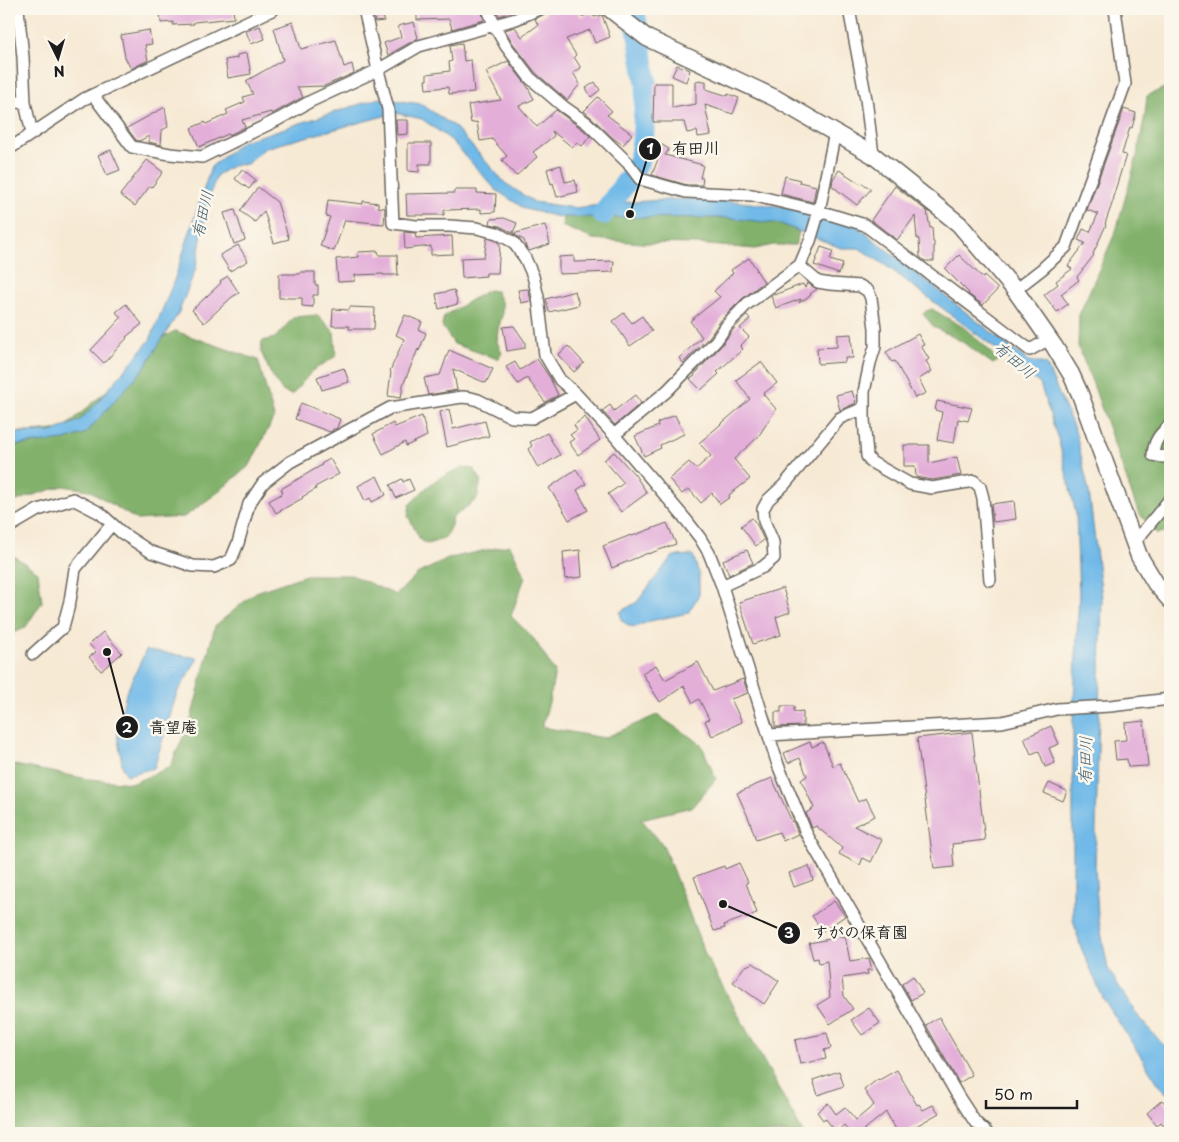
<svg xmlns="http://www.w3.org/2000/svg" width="1179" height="1142" viewBox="0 0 1179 1142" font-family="'Playpen Sans','Klee One',sans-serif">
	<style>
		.forest { fill: #81b16a; stroke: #4e6643 }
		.water { fill: #70b9e8; stroke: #466a82 }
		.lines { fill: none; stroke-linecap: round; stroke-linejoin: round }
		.river { stroke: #70b9e8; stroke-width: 22 }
		.building { fill: #e3afd9 }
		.street-casing { stroke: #69645d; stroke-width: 14 }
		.secondary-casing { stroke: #69645d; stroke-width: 19 }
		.street { stroke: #fff; stroke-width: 11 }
		.secondary { stroke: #fff; stroke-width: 16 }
		.labels { text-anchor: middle; stroke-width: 5; stroke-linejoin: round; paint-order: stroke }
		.water-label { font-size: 16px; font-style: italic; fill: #3e5b6e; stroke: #fbf7ec }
		.leader { fill: none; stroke: #1c1c1c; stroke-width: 2 }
		.callout-dot { fill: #1c1c1c; stroke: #fbf7ec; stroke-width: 2 }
		.mark-label { font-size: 15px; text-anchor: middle; font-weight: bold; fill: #fff }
		.callout-label { font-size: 16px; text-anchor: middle; font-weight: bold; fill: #1c1c1c; stroke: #fbf7ec; stroke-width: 5; stroke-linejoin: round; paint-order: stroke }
	</style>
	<rect width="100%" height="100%" fill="#fbf7ec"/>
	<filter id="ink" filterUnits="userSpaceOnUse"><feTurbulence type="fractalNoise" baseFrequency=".02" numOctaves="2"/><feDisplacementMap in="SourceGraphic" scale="10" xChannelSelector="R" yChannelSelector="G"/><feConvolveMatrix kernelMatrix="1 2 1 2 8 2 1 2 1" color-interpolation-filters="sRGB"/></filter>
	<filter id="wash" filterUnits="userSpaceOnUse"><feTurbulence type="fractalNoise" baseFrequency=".0096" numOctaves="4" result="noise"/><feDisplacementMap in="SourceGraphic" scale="20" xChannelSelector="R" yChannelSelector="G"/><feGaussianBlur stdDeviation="1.12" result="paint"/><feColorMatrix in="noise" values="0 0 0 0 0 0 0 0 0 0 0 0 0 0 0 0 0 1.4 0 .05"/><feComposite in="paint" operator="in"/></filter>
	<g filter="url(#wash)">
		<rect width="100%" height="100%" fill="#f7ead5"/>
		<!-- forest -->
		<path class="forest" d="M1166,87L1170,95V134L1166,153L1170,177V530L1157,534L1138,512L1093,384L1078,346L1079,315L1116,231L1137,156L1145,115L1147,96Z
			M709,212L779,220L799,232L795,245H773L755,249L697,244L642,243L593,239L562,226L563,214Z
			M488,290L496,291L502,304V316L498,329L497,342L502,353L498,359L454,344L442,326L444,316Z
			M932,309L963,327L986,347L998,361L993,364L961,341L934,327L923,314L926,311Z
			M318,315L334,332L336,356L312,371L292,395L282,391L270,372L261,352L262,341L275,338L294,317Z
			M175,331L258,360L274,417L250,465L217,493L184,517L137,520L89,490L63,486L30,496L9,504V432H32L63,429L127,373L146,346Z
			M463,467L474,469L481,480L477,499L452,518L451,525L445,538L428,544L421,541L408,516L410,504L425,489L437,479Z
			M510,545L525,577L511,616L534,639L555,672L549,702L542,727L604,738L657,715L701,744L716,779L692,807L641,819L663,845L705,954L803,1133H9V764L88,779L133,783L170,767L191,719L215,626L256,592L306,575H351L396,595L417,574L450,558Z
			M9,553L38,572L42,602L25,628L9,635Z"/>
		<!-- water -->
		<path class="water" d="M379,98L421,104L455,127L505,183L534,202L574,208L630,202L702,198L795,208L855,225L1028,361L1046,364L1076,433L1089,492L1102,598L1095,866L1098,916L1108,969L1140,1019L1170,1052V1096L1161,1088L1103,998L1080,945L1073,919V721L1079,595L1076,514L1059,442L1040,384L987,342L888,267L859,248H841L781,224L729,218L559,217L525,209L496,190L451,140L422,119L395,113L265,148L247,164L234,165L217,175L208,199L196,268L178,314L144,368L86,433L65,440L9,446V433L51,432L79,421L96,404L150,340L174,281L211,167L241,142Z
			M693,555L699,574V595L688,613L650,621L635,627L630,626L622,621L620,612L637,602L670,559L674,556Z
			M146,650L198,658L177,693L154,768L127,775L123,769L117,733L126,693Z"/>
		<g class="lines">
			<!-- river -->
			<path class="river" d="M603,214L630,177L640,158L643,138L644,117L647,86L634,9"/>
		</g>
		<g id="blocks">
			<!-- building -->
			<path class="building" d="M172,9H233L234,18L194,22V24L173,25V22L161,23L160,13L172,12Z
				M383,9L384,21L375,22L373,11Z
				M417,9H481L484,20L452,29L449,19L417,20Z
				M496,9H521L499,16Z
				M546,9H577L581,17L592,13L594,17L602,15L610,37L595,43L590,30L566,39L576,55L574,57L581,68L573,73L580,84L567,100L536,73L512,42L505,30L515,27L522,37L538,25L535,19L545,14Z
				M293,22L301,49L336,40L344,67L352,64L354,73L322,87V86L297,87L303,97L272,114L271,112L242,120L245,127L229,135L228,134L199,147L191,128L205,122L206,124L228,114L226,110L245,102L243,97L253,94L246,81L283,60L274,28Z
				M414,22L418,38L388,55L384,43L401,37L398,26Z
				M260,26L265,39L251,44L246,31Z
				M149,30L152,44L145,45L148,60L131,69L125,57L121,35Z
				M462,43L464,61L471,60L474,92L449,94L448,87L426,89L425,80H427V74L450,71L449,62L452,61L450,45Z
				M247,53L251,74L228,78L225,60L237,58V55Z
				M508,61L527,86L534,99L519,106L537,127L556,110L582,129L590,136L582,146L577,142L572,147L552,131L554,136L533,152L537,157L516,176L502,160L507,156L492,139L480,141L477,122L471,123L468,105L501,100L486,72Z
				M677,65L690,70L686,82L672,76Z
				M701,80V81H706V89L728,96V94L739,98L733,114L705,105L711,135L698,137L697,131L687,133L684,122H653L654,83H672V108L696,104V81Z
				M595,82L600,90L591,97L586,88Z
				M598,97L612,111L607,115L632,134L623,145L613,138L592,118L584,111Z
				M165,107L168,127L162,130L161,145L149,142V136L139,141L136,140L127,128Z
				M1124,109L1136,113L1132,128L1130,127L1122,154L1126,155L1113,197L1114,198L1105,224L1106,225L1093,254L1094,255L1077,277L1079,280L1061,294L1068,304L1057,312L1044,295L1058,284L1056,281L1072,269L1068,266L1085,243L1078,240L1083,229L1090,232L1098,214L1087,210Z
				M396,120H408V134L397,135Z
				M657,142L669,149L665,155L703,165L700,178H703L702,185H687L652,175L658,159L650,154Z
				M408,143H431V164H419V172L408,171Z
				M111,150L120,170L107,175L98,155Z
				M147,160L163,172L152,187L150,186L135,206L120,195Z
				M561,165L565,182L575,180L578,192L557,197L553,183L551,184L547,169Z
				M242,169L256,180L249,189L235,179Z
				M839,170L861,184L862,183L871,189L857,205L832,186L833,179Z
				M785,176L800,180L799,182L816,186L813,202L781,194Z
				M895,186L927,211L930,228L932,227L933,242H934V261H925L920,257L919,239H917L915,216L897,240L871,220Z
				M258,187L277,202L289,239L274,243L264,211L255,222L240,211Z
				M454,190H477V193L496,194L495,212L481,213V209L444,210V215H407L406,194L454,193Z
				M328,200L363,204V201L378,203V207L385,208L384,224L345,220L334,251L320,246L330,217L326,216Z
				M235,210L245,240L234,244L224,213Z
				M504,218L517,223L513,233L500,226L490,224L491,219Z
				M545,225L550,244L529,251L526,247L524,240L520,238L513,234Z
				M404,232L415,233L416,238L452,236L453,254L431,255V246L405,249Z
				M487,238L494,240L500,244L498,273H486V276L462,278L461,258L484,257Z
				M238,245L248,261L230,271L220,255Z
				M821,247L833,251L830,260L843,264L839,274L814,265Z
				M378,251L379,255H397L398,275H383V274L355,275V281L338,282L336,259L359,257L358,252Z
				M959,255L983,278L984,276L998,289L983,305L968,294L969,293L945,269Z
				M574,256V262L614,261L613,272L559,274V257Z
				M749,258L757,270H756L764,282L742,299L721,320L710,336L683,363L679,358L702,337L690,321L720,297L714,291L733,273L731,270Z
				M300,272H315V285H318V295H313V307L302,306V298H279V274H300Z
				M228,276L239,293L232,297L204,323L192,310L221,283L220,281Z
				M807,283L817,289L810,294L811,295L799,303L801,299L776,308L771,296L803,284L805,288Z
				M528,289L531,301L521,303L518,290Z
				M454,290L458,304L439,309L436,294Z
				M575,291L579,305L549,312L546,299Z
				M126,304L142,324L126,337L127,338L104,363L91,350L121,318L116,312Z
				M350,307L375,308L374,329H349V326H332L333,309L349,310Z
				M624,313L632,323L642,316L652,331L630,346L613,321Z
				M405,315L422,322L419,330L426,333L419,351L418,349L403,385L401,398L388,396L391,372L390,371L404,339L396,335Z
				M747,315L750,319L740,328L749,337L740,346L743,349L717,372L719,374L701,390L690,379L695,376L694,375L721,346L733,330Z
				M514,326L525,342V348L507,351L503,327Z
				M851,334L853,358H845V362L818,364L817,348L837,347V335Z
				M918,334L924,345L921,346L929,359L926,361L932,371L919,379L926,393L915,398L895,361L892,362L886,352Z
				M568,346L584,363L574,372L558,355Z
				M449,350L493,369L486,383L453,369L457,390L428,395L424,378L440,375Z
				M537,359L550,378L558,395L545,402L527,378L518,384L506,367L515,362L520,370Z
				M761,362L777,383L763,394L776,409L758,437L734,459L750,479L729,495L730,497L720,504L712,493L701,503L689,489L682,494L669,479L689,462L696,469L711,456L699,443L750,399L736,380Z
				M344,368L349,382L322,390L317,377Z
				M852,391L856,403L840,410L836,395Z
				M635,395L641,403L615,425L602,411L610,405L614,411Z
				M937,401L972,408L968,421L958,419L954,443L937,440L942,412L935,410Z
				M301,403L340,419L337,428L335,429H333L332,431L330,432L295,419Z
				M449,409L453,429L485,421L489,436L447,447L440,412Z
				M675,415L684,434L660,445L661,448L644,456L635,436L658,426L657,423Z
				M422,416L427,436L406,446L405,442L383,454L373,434L393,423L395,427Z
				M585,417L600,440L578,455L569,442L574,439L570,435L577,430L574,425Z
				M547,433L560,455L538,468L528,449L532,446L530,442Z
				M904,445H929V463L957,457L961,475L932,480L916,477L915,466H904Z
				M614,452L635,475L647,493L621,512L608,494L624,483L604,460Z
				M330,459L339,474L315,487L316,489L302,497L303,498L276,513L269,501L283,493L281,489L322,465L321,464Z
				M576,469L586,484L577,490L588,510L569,520L561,506L549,488Z
				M377,476L386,495L372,502L370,498L365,501L358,486Z
				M402,479L403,482L409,479L414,490L396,498L390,485Z
				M1014,501L1016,519L993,522L991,504Z
				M752,518L757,525L764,540L756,546L741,526Z
				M667,523L676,544L648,554V553L612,568L603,546L631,535L632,536Z
				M580,550L582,577L565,579L563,552Z
				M747,550L753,563L729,575L723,560Z
				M783,588L790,612L776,617L781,635L753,644L739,602Z
				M103,632L122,653L101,671L89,657L96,652L89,644Z
				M698,662L713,691L743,679L748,693L731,699L742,722L712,736L705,721L709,719L699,699L693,703L684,686L660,702L642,673L656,665L665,680Z
				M781,706H794V712L803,711V726L775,727V712H781Z
				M1144,721L1148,766L1128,767L1127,759L1116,760L1114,741L1126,740L1125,723Z
				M1051,726L1059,744L1049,748L1055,763L1045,767L1039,751L1031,754L1024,738Z
				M972,732L985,840L952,844L954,867L934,869L917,738Z
				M810,742L812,747L823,742L833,766L840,763L858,802L866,798L875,816L854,826L882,840L871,862L863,858L860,865L839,854L842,848L816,826L812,828L806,813L814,808L801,780L807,776L800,758L788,763L784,753Z
				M772,778L792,822L793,821L798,834L783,841L779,832L756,840L749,819L737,793Z
				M1049,783L1067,791L1063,801L1044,793Z
				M739,863L748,882L746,883L757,913L724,925L725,928L714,931L694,877L724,866L725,869Z
				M809,866L813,880L794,887L789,873Z
				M834,901L845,916L823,931L812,916Z
				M845,936L850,961L869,958L872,970H867L868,974L842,978L844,996L853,1009L830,1024L817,1005L830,997L827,961L819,963L818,958L813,959L809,943Z
				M753,963L779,981L764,1004L733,982L744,967Z
				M913,976L923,993L911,1000L902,984Z
				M869,1008L880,1023L862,1035L851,1020Z
				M939,1017L972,1075L959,1083L926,1025Z
				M827,1033L831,1048L824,1050L826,1059L800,1064L795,1040Z
				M897,1070L917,1105L919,1104L923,1110L933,1105L939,1113L904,1133H898L886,1112L860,1133H851L844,1125L836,1132L825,1118L823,1120L817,1112L828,1103L836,1114L845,1107L856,1120L874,1105L864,1090L878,1079L879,1080Z
				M839,1071L844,1086L818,1095L813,1080Z
				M1162,1100L1170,1109V1132L1161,1122L1157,1125L1147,1113Z"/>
		</g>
	</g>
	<g filter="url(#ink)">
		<use href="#blocks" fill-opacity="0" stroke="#69645d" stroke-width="1"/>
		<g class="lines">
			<!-- street casing -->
			<g class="street-casing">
				<path id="street" d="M18,9L23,57L25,103L32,133
					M364,9L378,70L388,109L393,223L416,226H449L477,228L497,233L513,242L525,258L533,276L538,297L545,355L560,380L576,394L614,435L687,521L700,538L709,553L722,586L778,765L807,835L958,1096L975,1122L987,1133
					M488,9L494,25L506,46L530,78L564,107L587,123L628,163L640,179L686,192L752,195L819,211L865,225L1030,350L1049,339
					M849,9L866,99L873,155
					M93,95L132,147L170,154L202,157L279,119L311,101L378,70L419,46L516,19L539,9
					M9,101L25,103
					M9,149L84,99L274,9
					M800,265L804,270L818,282L830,284L860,286L868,291L871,298L875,328V347L870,363L864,392V419L867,456L871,462L910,484L932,488L974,481L980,487L983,498L990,580
					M1015,290L1042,269L1066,247L1125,84L1115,9
					M1170,425C1159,435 1154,441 1153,455L1163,457L1170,454
					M614,435L667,391L716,341L727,325L747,304L800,265L810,241L819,211L835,132
					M9,527L38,510L73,499L100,513L122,533L151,552L193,566L214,567L231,560L238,543L249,504L263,483L290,462L390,408L462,397L471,398L478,400L512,417L532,418L576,394
					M1134,543L1170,499
					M722,586L763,567L774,558L773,542L764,521L763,509L768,500L784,485L840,418L864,408
					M33,654L63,627L70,601L75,569L112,524
					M769,735L1002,722L1057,709L1110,706L1170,699"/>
			</g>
			<!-- secondary casing -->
			<g class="secondary-casing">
				<path id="secondary" d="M610,9L647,38L775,98L873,155L898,175L959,224L1015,290L1054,346L1071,374L1080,394L1139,556L1156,584L1170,600"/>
			</g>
			<!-- street -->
			<use href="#street" class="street"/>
			<!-- secondary -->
			<use href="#secondary" class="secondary"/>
		</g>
	</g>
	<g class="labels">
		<!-- water labels -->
		<g class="water-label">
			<text transform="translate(202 214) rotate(-77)" y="6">有田川</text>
			<text transform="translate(1015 360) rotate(40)" y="6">有田川</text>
			<text transform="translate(1085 760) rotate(-89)" y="6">有田川</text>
		</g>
	</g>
	<!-- callouts -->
	<path class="leader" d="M630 214L650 149M107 652L127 727M723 904L789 933"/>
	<g class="callout-dot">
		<circle cx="630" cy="214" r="5"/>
		<circle cx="107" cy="652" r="5"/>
		<circle cx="723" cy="904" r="5"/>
		<circle cx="650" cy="149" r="12"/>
		<circle cx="127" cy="727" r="12"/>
		<circle cx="789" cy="933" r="12"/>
	</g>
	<g class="mark-label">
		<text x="650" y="154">1</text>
		<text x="127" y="733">2</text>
		<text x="789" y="938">3</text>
	</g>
	<g class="callout-label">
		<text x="696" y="154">有田川</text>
		<text x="173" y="733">青望庵</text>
		<text x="860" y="938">すがの保育園</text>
	</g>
	<!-- margin -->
	<rect width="1179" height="1142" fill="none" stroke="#fbf7ec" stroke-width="30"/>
	<!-- north arrow -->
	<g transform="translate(58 58) rotate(175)" stroke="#fbf7ec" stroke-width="4" paint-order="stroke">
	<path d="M0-4L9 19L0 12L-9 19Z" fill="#1c1c1c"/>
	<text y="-8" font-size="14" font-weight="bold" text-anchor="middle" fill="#1c1c1c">N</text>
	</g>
	<!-- scale -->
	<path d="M986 1100v8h91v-8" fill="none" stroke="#1c1c1c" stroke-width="2.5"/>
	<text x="994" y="1100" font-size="15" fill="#1c1c1c" stroke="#fbf7ec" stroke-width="4" paint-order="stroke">50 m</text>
</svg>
